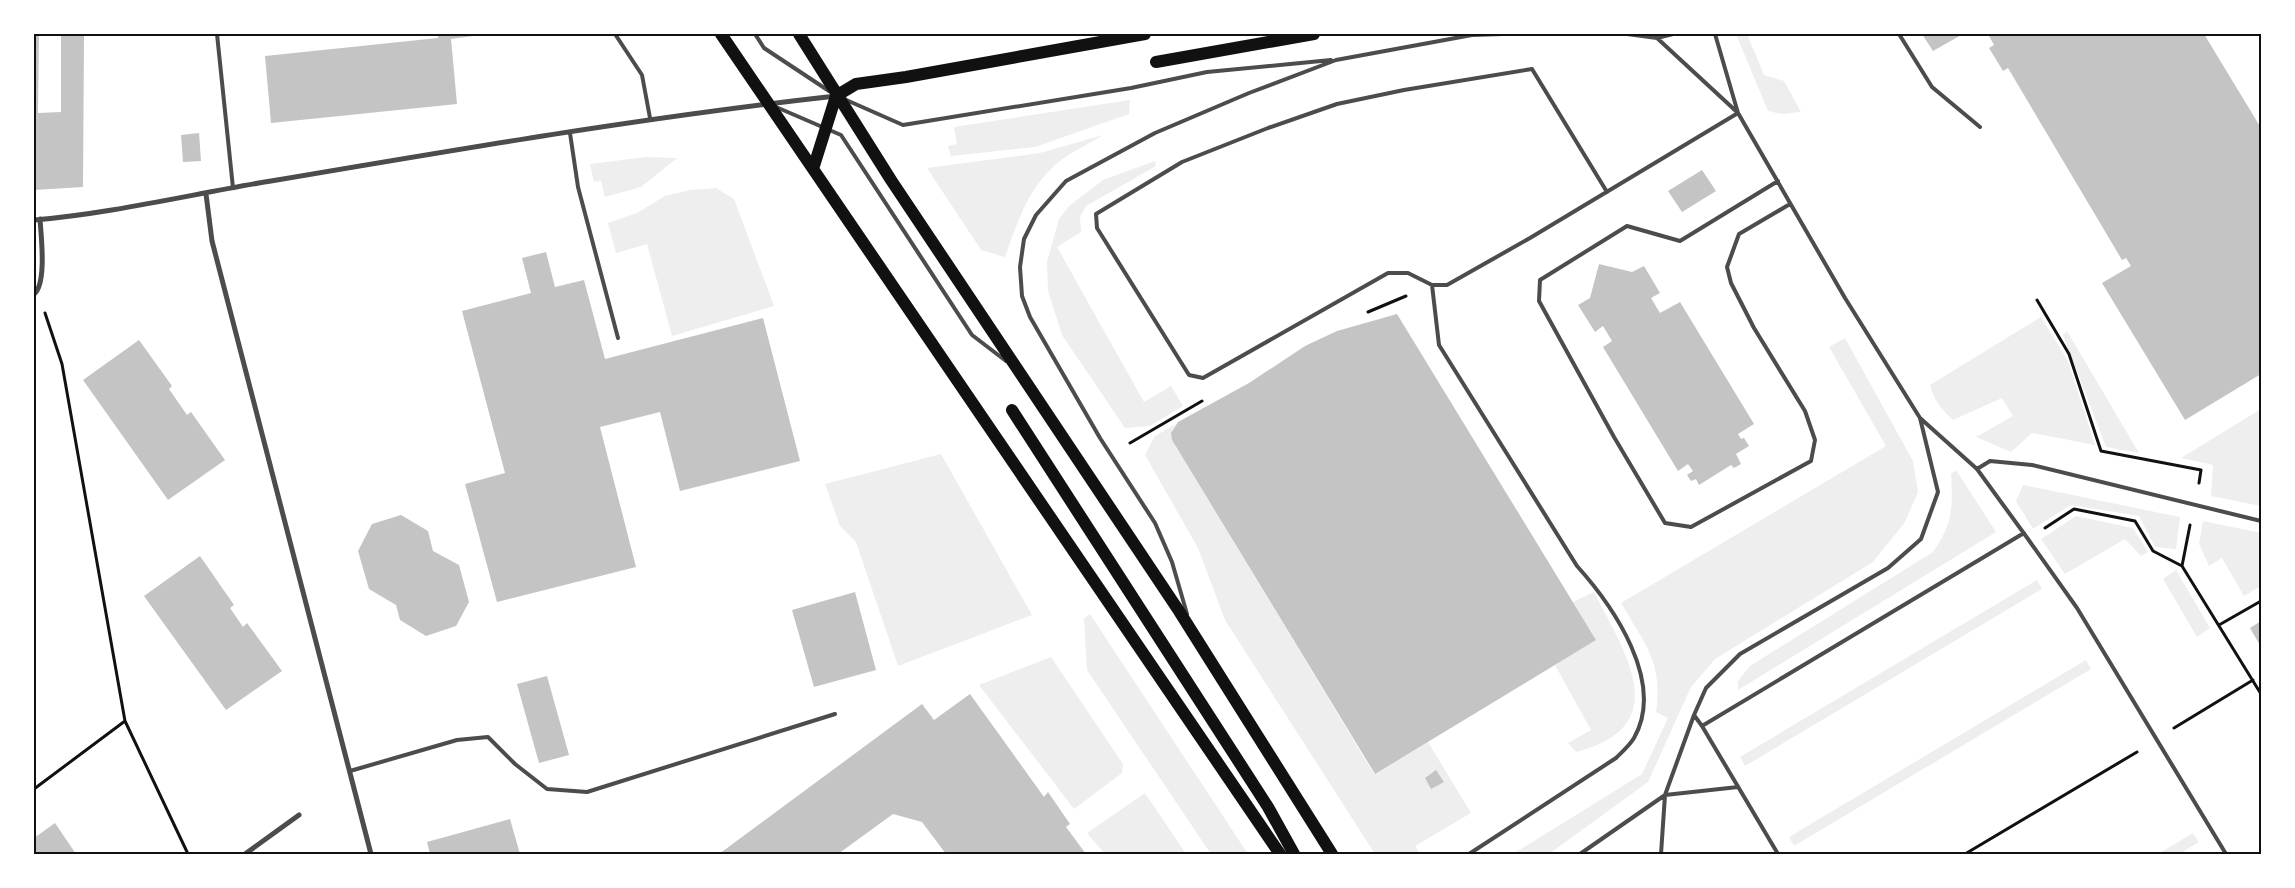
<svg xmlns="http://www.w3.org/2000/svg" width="2295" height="888" viewBox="0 0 2295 888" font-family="Inter,sans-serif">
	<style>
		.green { fill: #eee }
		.building { fill: #c4c4c4 }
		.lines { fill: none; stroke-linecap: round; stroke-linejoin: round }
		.path { stroke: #111; stroke-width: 3 }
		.service { stroke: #4c4c4c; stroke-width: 4 }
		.minor { stroke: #4c4c4c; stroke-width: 5 }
		.primary { stroke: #111; stroke-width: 12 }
		.neatline { fill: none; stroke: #111; stroke-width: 2 }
	</style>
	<rect width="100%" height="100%" fill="#fff"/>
	<!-- green -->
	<path class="green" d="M1736,34H1747L1764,75L1784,81L1801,112L1781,114L1768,111Z
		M1130,100L1129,114L1035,147L951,156L948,146L957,144L954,127Z
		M1103,135C1088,145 1068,153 1054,166C1027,191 1017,223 1005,257L981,250L927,168L1040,153Z
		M646,157L677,158L641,187L605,197L601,181L594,182L590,164Z
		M1155,161L1156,166L1086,206L1080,217L1081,232L1057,247L1144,402L1171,386L1183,406L1150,426L1125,428L1062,335L1048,291L1047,262L1059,219L1069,206L1103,180Z
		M716,188L734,199L774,306L672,336L647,244L616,253L608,223L637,213L665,196L690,190Z
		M2041,317L2068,361L2095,445L2032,433L2011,452L1976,437L2013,416L2002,398L1953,420C1941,409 1934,400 1930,385Z
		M2067,331L2139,453L2106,447L2063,335Z
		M1845,338L1913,461L1918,492L1905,522L1873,562L1715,659L1691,687L1648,782L1549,854H1513L1642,774L1668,718L1656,712C1663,661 1645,645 1621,603L1886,446L1829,347Z
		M2261,409V506L2211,496L2213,465L2181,458Z
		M1176,424L1172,430V440L1374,774L1428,742L1471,813L1415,846L1420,854H1375L1225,620L1198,548L1145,455L1155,436Z
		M941,454L1032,615L898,666L856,542L840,526L825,484Z
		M1956,470L1996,532L1738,690V681L1750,666L1933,552C1953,523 1953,508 1951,474Z
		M2023,485L2180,517L2176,549L2155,547L2139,516L2071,505L2033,529L2016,501Z
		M2076,516L2133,528L2148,552L2141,556L2125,539L2065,574L2041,539Z
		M2203,521L2261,533V586L2244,596L2222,558L2209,566L2199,544Z
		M2176,570L2210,628L2197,637L2163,579Z
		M2037,580L2042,589L1745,766L1740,757Z
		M1594,592C1625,653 1676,726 1576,752L1568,743L1591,730L1555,665L1596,640L1573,602Z
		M1090,614L1248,854H1211L1087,670L1084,618Z
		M1051,657L1123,764L1122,773L1074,809L979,685Z
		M2086,660L2091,669L1794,846L1789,837Z
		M1145,793L1186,854H1105L1087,833Z
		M2193,833L2199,842L2179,854H2158Z"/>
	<!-- building -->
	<path class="building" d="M34,34H39L38,113L61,112V34H84L83,187L34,190Z
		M438,34H488L451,39L457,104L271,123L265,56L438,38Z
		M1922,34H1963L1933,51Z
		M1988,34H2204L2261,128V374L2185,420L2102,283L2131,266L2126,258L2122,260L2008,68L2003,71L1989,48L1994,45Z
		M199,133L201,161L183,162L181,135Z
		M1702,170L1716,191L1682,212L1668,191Z
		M546,252L555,287L584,280L605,359L763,318L800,461L680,491L660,412L600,427L636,567L497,602L465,484L505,473L462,311L531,293L522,258Z
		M1599,264L1632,272L1644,266L1660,293L1651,298L1660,313L1680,302L1754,424L1738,434L1741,439L1744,438L1749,446L1736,454L1741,464L1734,468L1731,465L1699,485L1696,479L1691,481L1687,475L1693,471L1688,464L1678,471L1603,347L1612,341L1603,326L1595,332L1578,305L1590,298Z
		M1397,314L1596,640L1375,774L1172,440L1171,433L1178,422L1249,383L1305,346L1337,331Z
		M139,340L172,386L169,389L187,415L191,412L225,460L168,500L83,380Z
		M401,515L428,531L433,551L459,565L469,602L456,626L426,636L400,620L396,605L369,589L358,551L372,524Z
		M200,556L234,605L230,608L243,627L247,623L282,671L226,710L144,596Z
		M855,592L876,670L814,687L792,610Z
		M2261,621V647L2250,628Z
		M547,676L569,755L539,763L517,684Z
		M970,694L1044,797L1048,792L1070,824L1066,827L1086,854H946L922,822L893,814L838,854H719L922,704L934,720Z
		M1436,770L1444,782L1431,789L1425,778Z
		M510,819L520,854H430L427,842Z
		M55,823L76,854H34V838Z"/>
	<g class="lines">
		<!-- path -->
		<path class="path" d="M2037,300L2069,354L2101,451L2201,470L2199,483
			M1368,312L1406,296
			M45,313L62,364L125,721L188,854
			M1130,443L1202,401
			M2190,525L2182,566L2261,694
			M2045,528L2074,509L2135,521L2153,551L2182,566
			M2219,625L2261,601
			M2174,728L2253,680
			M34,789L125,721
			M1965,854L2137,752"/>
		<!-- service -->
		<path class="service" d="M217,34L233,188
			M615,34L642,75L650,118
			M755,34L764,48L829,91
			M1627,34L1657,38L1673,34
			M1899,34L1932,87L1980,127
			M1657,38L1737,112
			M844,99L903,125L1131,88L1207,72L1331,60
			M776,107L841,135L972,335L1006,361
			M570,133L578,187L618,338
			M1778,181L1680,241L1627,226L1540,280L1539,301L1614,437L1665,523L1691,527L1811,461L1815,440L1805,411L1754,328L1731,283L1727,267L1739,234L1790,204
			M1607,192L1532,69L1404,90L1337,104L1268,128L1182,162L1096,214L1097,228L1189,375L1203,378L1388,273H1408L1432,285H1447L1530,238L1738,113
			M1432,285L1439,345L1577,566C1613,606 1666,682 1634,738C1630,745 1622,752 1616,758L1469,854
			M1920,418L1977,469L2028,539L2077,608L2226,854
			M1977,469L1990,461L2032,465L2261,521
			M1187,614L1172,562L1155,523L1100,438L1030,317L1022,296L1020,267L1024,239L1036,215L1066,181L1155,133L1249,93L1336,60L1472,35L1503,34
			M1694,715L1702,726L1778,854
			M1702,726L2024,533
			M350,771L457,740L488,737L515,764L547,789L587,792L835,714
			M1580,854L1665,795L1738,787
			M1661,854L1665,795L1694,715L1706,688L1740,654L1888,568L1921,539L1938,492L1920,418L1845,298L1738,113L1715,34"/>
		<!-- minor -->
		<path class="minor" d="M206,194L212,241L371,854
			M34,220C114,213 192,194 271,181C459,149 647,117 836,96
			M34,294C47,284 41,235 40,219
			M245,854L299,815"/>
		<!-- primary -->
		<path class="primary" d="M721,34L1280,854
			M799,34L891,180L1179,611L1332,854
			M1156,62L1314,34
			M813,169L836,96L856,84L906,77L1145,34
			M1012,410L1268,807L1294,854"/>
	</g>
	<!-- border -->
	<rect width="2295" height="888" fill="none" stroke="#ffffff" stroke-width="70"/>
	<rect x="35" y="35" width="2225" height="818" class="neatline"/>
</svg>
